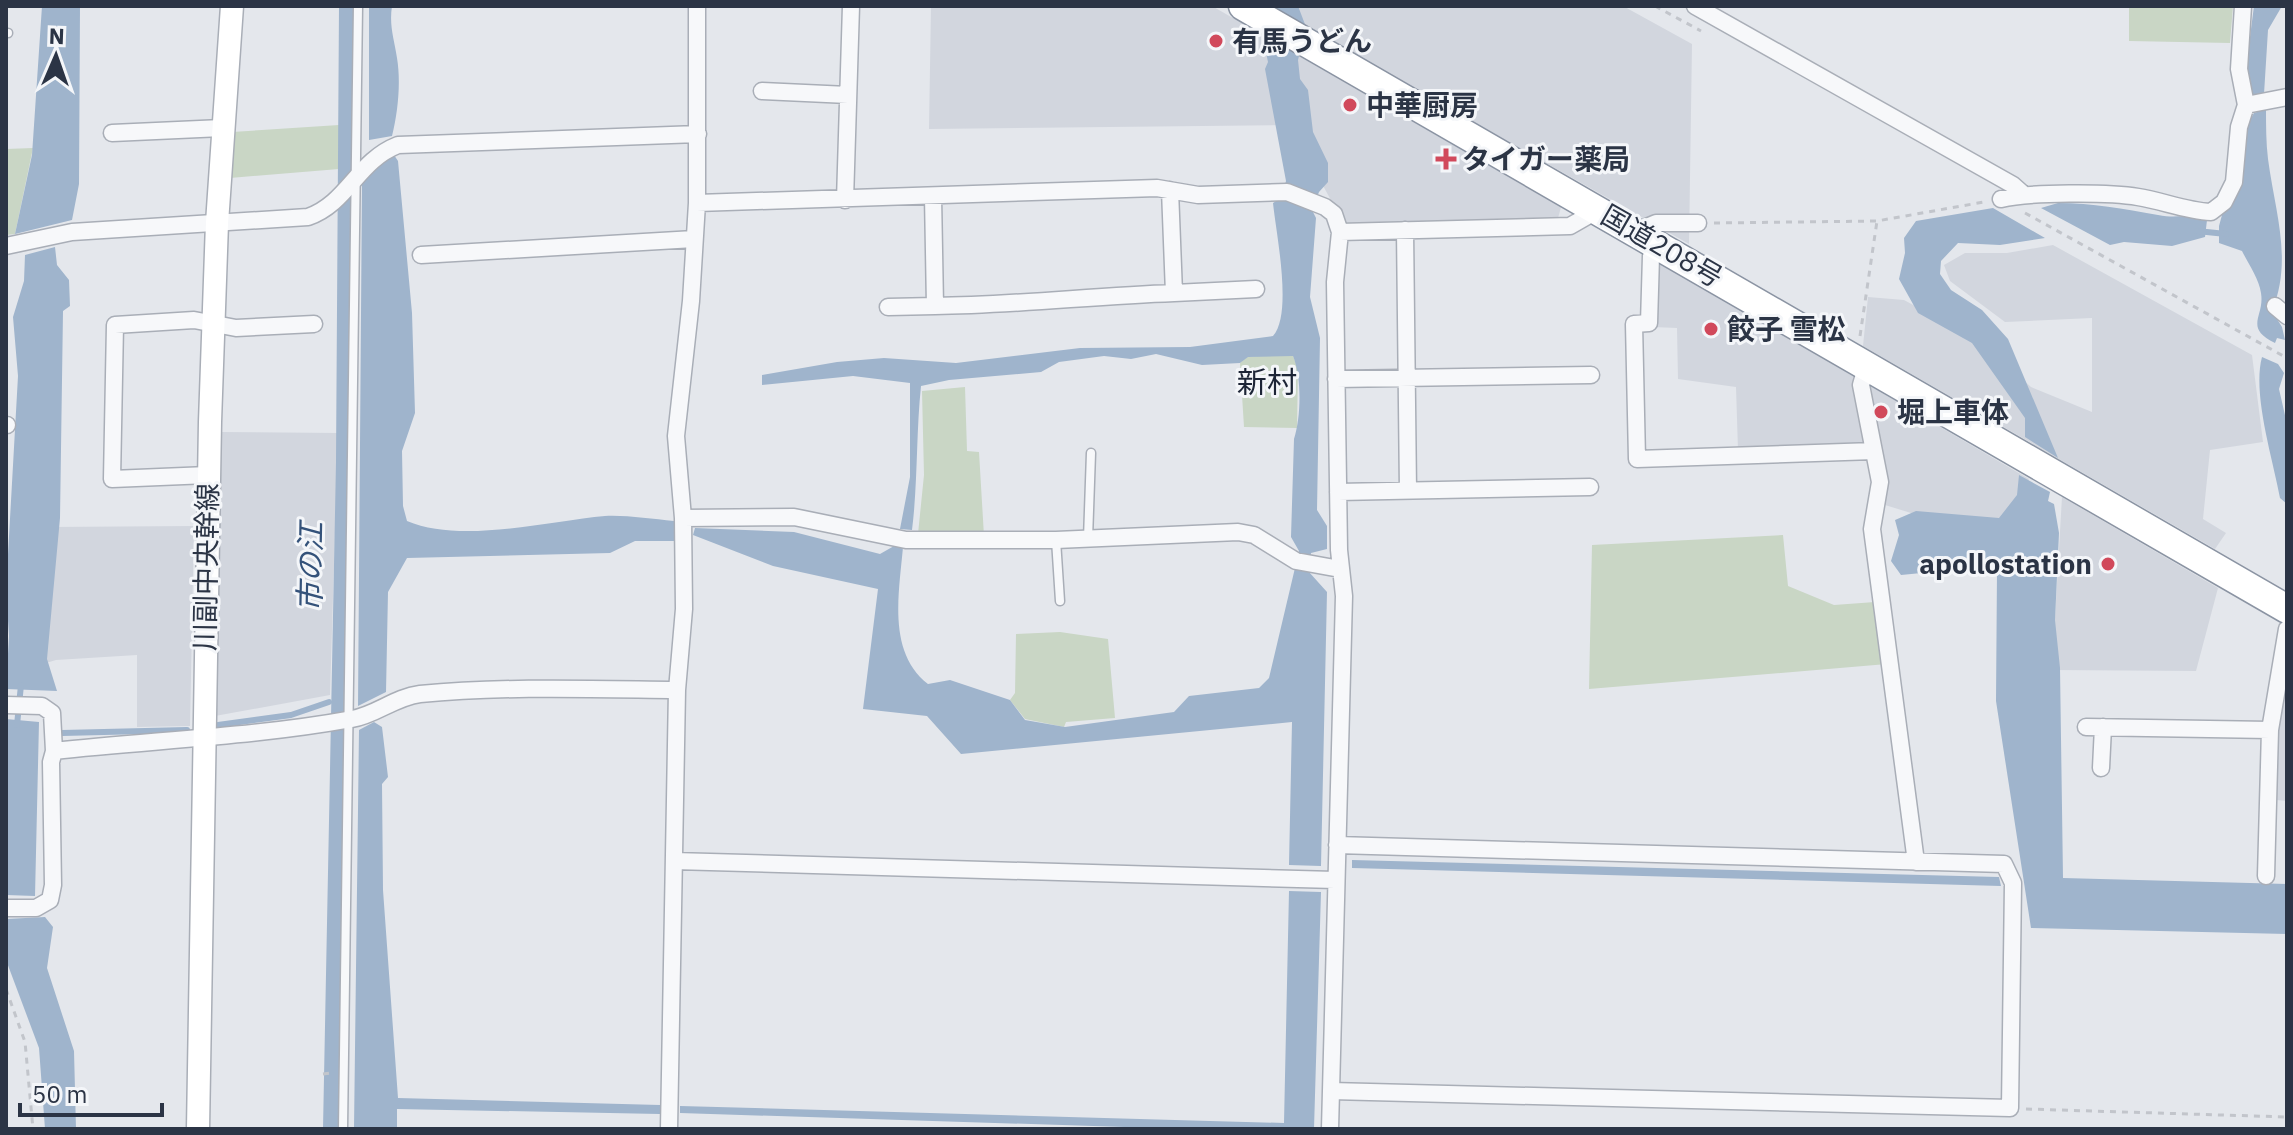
<svg xmlns="http://www.w3.org/2000/svg" width="2293" height="1135" viewBox="0 0 2293 1135" font-family="'IBM Plex Sans','Noto Sans JP',sans-serif">
	<style>
		.built { fill: #d2d6de }
		.green { fill: #c9d6c5 }
		.water { fill: #9fb4cc }
		.lines { fill: none; stroke-linecap: round; stroke-linejoin: round }
		.stream { stroke: #9fb4cc; stroke-width: 6 }
		.canal { stroke: #9fb4cc; stroke-width: 20 }
		.lane-casing { stroke: #a9aeb7; stroke-width: 11 }
		.street-casing { stroke: #a9aeb7; stroke-width: 19 }
		.secondary-casing { stroke: #a9aeb7; stroke-width: 25 }
		.highway-casing { stroke: #8b94a3; stroke-width: 31 }
		.path { stroke: #c2c5cb; stroke-width: 3; stroke-dasharray: 6 6; stroke-linecap: butt }
		.lane { stroke: #f7f8fa; stroke-width: 8 }
		.street { stroke: #f7f8fa; stroke-width: 16 }
		.secondary { stroke: #fff; stroke-width: 22 }
		.highway { stroke: #fff; stroke-width: 28 }
		.poi-dot { fill: #d1495b; stroke: #f4f6f9; stroke-width: 3 }
		.labels { text-anchor: middle; stroke-width: 6; stroke-linejoin: round; paint-order: stroke }
		.poi-label { font-size: 28px; font-weight: bold; fill: #2b3445; stroke: #f4f6f9; text-anchor: start }
		.street-label { font-size: 28px; fill: #2b3445; stroke: #f4f6f9 }
		.neighbourhood-label { font-size: 30px; fill: #1d2536; stroke: #f4f6f9 }
		.water-label { font-size: 30px; font-style: italic; fill: #34527a; stroke: #f4f6f9 }
	</style>
	<rect width="100%" height="100%" fill="#e4e7ec"/>
	<!-- built -->
	<path class="built" d="M931,6H1212L1561,207L1557,222L1345,226L1290,125L929,129Z
		M1269,6H1623L1692,44L1689,244Z
		M2053,245L2252,355L2263,442L2210,450L2203,519L2226,533L2215,549L1863,346L1868,297L1904,300L1983,343L2031,387L2092,412V318L2005,322L1950,281L1944,265L1965,253H2007Z
		M1655,260L2029,479L2005,524L1924,517L1885,505L1880,447L1738,450L1736,387L1678,379L1677,328L1653,327Z
		M219,432L338,433L330,695L215,716Z
		M2062,497L2218,588L2196,671L2052,670Z
		M194,526L190,726L137,727V655L56,660L26,669L49,527Z
		M2287,669V801L2276,800L2278,728Z"/>
	<!-- green -->
	<path class="green" d="M2129,6H2233L2230,43L2129,41Z
		M339,125V169L230,178L232,132Z
		M33,148L15,234L6,235V149Z
		M1281,354L1293,356L1298,368L1297,428L1244,427L1240,363L1247,357Z
		M965,387L967,451L979,452L984,536L918,534L924,475L922,391Z
		M1783,535L1788,586L1834,605L1875,602L1887,664L1589,689L1592,545Z
		M1060,632L1108,639L1115,718L1066,722L1064,727L1025,719L1010,700L1015,693L1016,634Z"/>
	<!-- water -->
	<path class="water" d="M42,6H80L79,184L72,220L15,234L32,155Z
		M369,6H392C389,26 394,38 397,58C401,82 398,112 392,136L369,140Z
		M1265,6H1298L1306,27L1298,60L1300,79L1308,90L1313,132L1328,163V182L1319,192L1312,210L1316,218L1310,297L1320,338L1317,510L1327,526V549L1311,553L1309,572L1327,592L1321,866L1289,865L1292,722L961,754L927,716L863,709L878,589L773,566L693,535L695,528L794,532L880,554L894,546L903,547C899,593 887,652 928,684L950,680L1010,700L1025,720L1065,727L1174,712L1189,696L1259,688L1269,678L1299,551L1291,537L1294,439C1301,417 1302,378 1293,356L1248,357L1240,363L1202,365L1156,354L1131,359L1104,356L1059,362L1041,372L949,380L921,386C916,434 918,482 912,530L900,529L910,477V383L853,376L762,385V375L837,362L884,358L956,363L1080,348L1190,347L1273,336C1293,314 1276,233 1273,203L1281,198L1286,181L1265,69L1268,62L1263,38Z
		M2254,6H2282L2268,30L2264,94L2250,96L2247,60Z
		M2266,109C2266,125 2266,143 2268,159C2275,212 2293,260 2272,311L2282,327L2285,340L2277,338L2275,343C2243,327 2265,317 2261,293C2259,279 2248,263 2242,251L2219,243V226L2246,127L2254,113Z
		M394,155L398,161L412,313L415,413L402,451L403,506L407,521C461,544 548,521 605,516C627,515 651,519 674,521L678,541H635L610,553L407,558L388,592L386,692L358,706L362,184L382,159Z
		M2058,203C2093,203 2123,209 2158,215C2177,219 2184,213 2207,220L2205,237L2172,246L2124,242L2110,245L2041,208Z
		M1993,208L2045,238L2000,245L1958,243L1941,261L1940,274L1951,290L1982,310L2008,339L2058,458L2025,437V418L1972,343L1918,313L1899,279L1905,253L1904,238L1916,221Z
		M55,247L57,265L69,280L70,306L63,311L60,518L47,659L57,691L6,689L9,636L6,590L18,376L13,317L24,281L25,255Z
		M2262,357L2278,364L2284,373L2279,389L2287,424V504L2280,498C2273,459 2252,394 2262,357Z
		M2019,475L2050,492L2048,501L2054,504L2059,533L2055,620L2060,668L2063,878L2287,884V934L2031,928L1996,701L1997,571L1993,566L1901,575L1891,561L1899,535L1895,520L1916,511L1999,518L2017,495Z
		M6,719L39,722L35,896L6,895Z
		M374,722L382,727L388,777L382,784L383,890L398,1098L660,1105V1114L397,1109V1129H354L359,730Z
		M1352,860L1999,877L2001,886L1352,868Z
		M1289,891L1321,892L1314,1129H1186L680,1113V1106L1284,1123Z
		M45,917L53,927L47,968L74,1051L76,1129H45L39,1048L6,960V919Z"/>
	<g class="lines">
		<!-- stream -->
		<path class="stream" d="M2197,231L2226,234
			M17,725L21,685
			M218,725L291,715L329,702
			M62,733L187,730"/>
		<!-- canal -->
		<path class="canal" d="M333,1129L346,462L349,6"/>
		<!-- lane casing -->
		<g class="lane-casing">
			<path id="lane" d="M6,33H8
				M1088,539L1091,453
				M1056,540L1060,601
				M343,1129L358,6"/>
		</g>
		<!-- street casing -->
		<g class="street-casing">
			<path id="street" d="M1695,6L2013,185L2022,193
				M762,91L848,95
				M2246,105L2287,97
				M112,133L222,128
				M933,196L935,306C1015,305 1093,296 1174,293L1170,190
				M2001,199C2028,192 2110,192 2138,197C2163,201 2186,211 2211,212L2224,202L2234,182L2239,127L2246,105L2239,69L2243,6
				M845,200L851,6
				M697,203L1157,188L1198,195L1287,192L1325,207L1334,214L1340,232L1335,282L1339,550L1344,596L1330,1129
				M1405,230L1408,491
				M1637,231L1656,223H1698
				M1340,232L1570,226L1598,210
				M1660,245L1651,256L1649,323L1634,324L1637,459L1874,451
				M6,246L72,232L308,217C348,203 357,161 398,145L698,134
				M421,255L694,239
				M1174,293L1256,289
				M2275,306L2287,316
				M888,307L935,306
				M1867,364L1861,385L1880,482L1872,529L1916,862
				M1336,379L1591,375
				M6,425H7
				M208,475L112,479L115,325L194,320L236,328L314,324
				M1338,492L1590,487
				M683,518L794,517L906,540H1056L1238,532L1254,535L1296,561L1340,569
				M6,705L42,706L52,713L54,751L51,762L53,885L50,900L36,908H6
				M2086,727L2270,730
				M54,751C154,740 253,737 352,719C376,715 395,697 420,694C505,686 592,689 677,690
				M2101,768L2103,727
				M674,861L1335,880
				M2266,876L2270,730L2287,629
				M1331,1091L2010,1108L2013,883L2004,864L1337,845
				M669,1129L677,690L684,609L683,518L676,436L691,301L697,203V6"/>
		</g>
		<!-- secondary casing -->
		<g class="secondary-casing">
			<path id="secondary" d="M198,1129L210,422L217,223L232,6"/>
		</g>
		<!-- highway casing -->
		<g class="highway-casing">
			<path id="highway" d="M1243,6L2287,609"/>
		</g>
		<!-- path -->
		<path class="path" d="M1655,6L1701,31
			M2025,213L2287,358
			M1714,223L1877,221L1984,202
			M1860,336L1877,221
			M6,989L25,1042L33,1129
			M323,1074L332,1073
			M2026,1109L2287,1117"/>
		<!-- lane -->
		<use href="#lane" class="lane"/>
		<!-- street -->
		<use href="#street" class="street"/>
		<!-- secondary -->
		<use href="#secondary" class="secondary"/>
		<!-- highway -->
		<use href="#highway" class="highway"/>
	</g>
	<!-- markers -->
	<g class="poi-dot">
		<circle cx="1216" cy="41" r="8"/>
		<circle cx="1350" cy="105" r="8"/>
		<path d="M1442 147h8v8h8v8h-8v8h-8v-8h-8v-8h8z"/>
		<circle cx="1711" cy="329" r="8"/>
		<circle cx="1881" cy="412" r="8"/>
		<circle cx="2108" cy="564" r="8"/>
	</g>
	<g class="labels">
		<!-- poi labels -->
		<g class="poi-label">
			<text x="1232" y="51">有馬うどん</text>
			<text x="1366" y="115">中華厨房</text>
			<text x="1462" y="169">タイガー薬局</text>
			<text x="1727" y="339">餃子 雪松</text>
			<text x="1897" y="422">堀上車体</text>
			<text x="2092" y="574" text-anchor="end">apollostation</text>
		</g>
		<!-- street labels -->
		<g class="street-label">
			<text transform="translate(1662 246) rotate(30)" y="10">国道208号</text>
			<text transform="translate(206 567) rotate(-89)" y="10">川副中央幹線</text>
		</g>
		<!-- neighbourhood labels -->
		<g class="neighbourhood-label">
			<text x="1267" y="393">新村</text>
		</g>
		<!-- water labels -->
		<g class="water-label">
			<text transform="translate(311 567) rotate(-89)" y="10">市の江</text>
		</g>
	</g>
	<!-- border -->
	<rect width="2293" height="1135" fill="none" stroke="#2b3445" stroke-width="16"/>
	<!-- north arrow -->
	<g transform="translate(56 56) rotate(2)" stroke="#f4f6f9" stroke-width="6" paint-order="stroke">
	<path d="M0-6L14 30L0 20L-14 30Z" fill="#2b3445"/>
	<text y="-12" font-size="22" font-weight="bold" text-anchor="middle" fill="#2b3445">N</text>
	</g>
	<!-- scale -->
	<path d="M20 1103v12h142v-12" fill="none" stroke="#2b3445" stroke-width="4"/>
	<text x="32" y="1103" font-size="24" fill="#2b3445" stroke="#f4f6f9" stroke-width="6" paint-order="stroke">50 m</text>
</svg>
